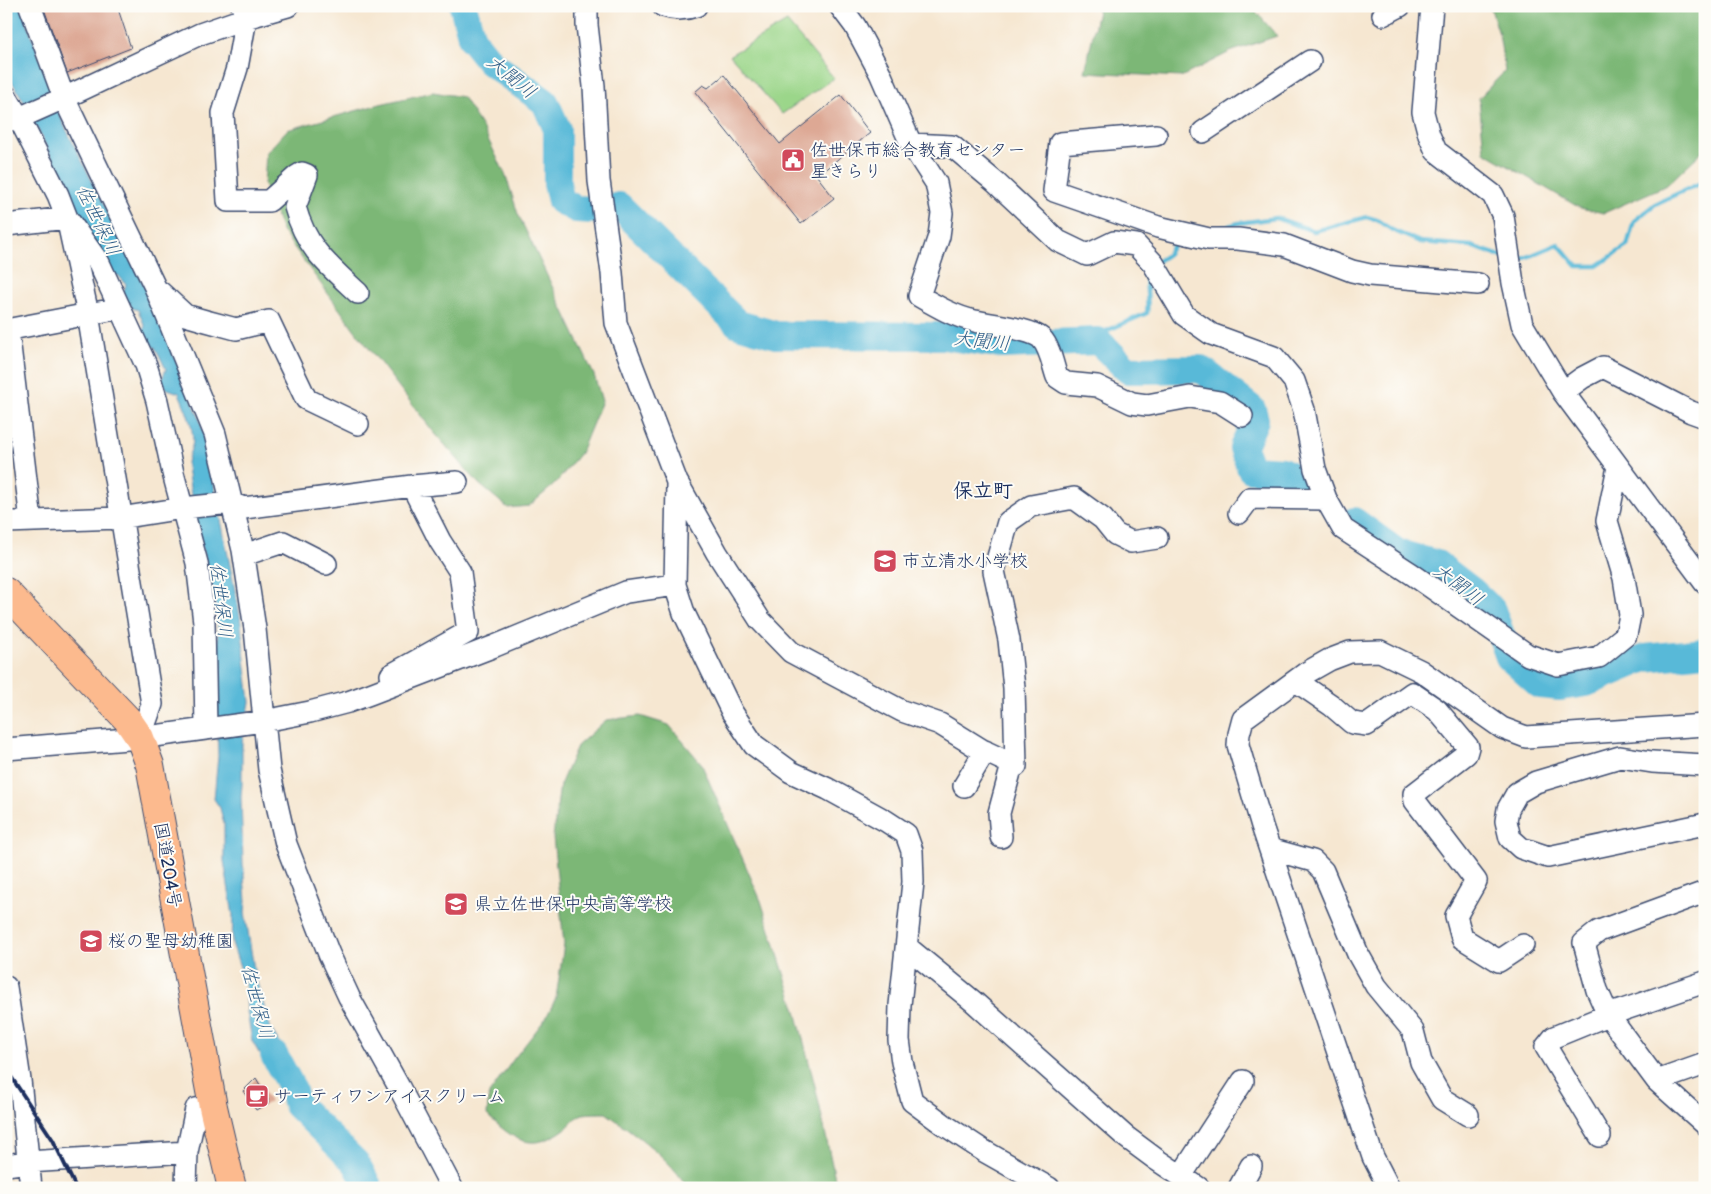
<svg xmlns="http://www.w3.org/2000/svg" width="1711" height="1194" viewBox="0 0 1711 1194" font-family="Pangolin,'Klee One',sans-serif">
	<style>
		.green { fill: #9bd68a; stroke: #5b8274 }
		.forest { fill: #7cb776; stroke: #4c736a }
		.water { fill: #59b9d8; stroke: #3a749b }
		.lines { fill: none; stroke-linecap: round; stroke-linejoin: round }
		.stream { stroke: #59b9d8; stroke-width: 4.5 }
		.river { stroke: #59b9d8; stroke-width: 28 }
		.building { fill: #dda894 }
		.minor-casing { stroke: #3c4b6f; stroke-width: 24 }
		.highway-casing { stroke: #3c4b6f; stroke-width: 30 }
		.minor { stroke: #fff; stroke-width: 21 }
		.highway { stroke: #fcba8e; stroke-width: 28 }
		.rail { stroke: #1b2f5e; stroke-width: 4 }
		.labels { text-anchor: middle; stroke-width: 4; stroke-linejoin: round; paint-order: stroke }
		.poi-label { font-size: 18px; fill: #1b2f5e; stroke: #fdfcf7; text-anchor: start }
		.street-label { font-size: 18px; fill: #1b2f5e; stroke: #fdfcf7 }
		.water-label { font-size: 19px; font-style: italic; fill: #315f89; stroke: #fdfcf7 }
		.quarter-label { font-size: 20px; font-weight: bold; fill: #1b2f5e; stroke: #fdfcf7 }
	</style>
	<rect width="100%" height="100%" fill="#fdfcf7"/>
	<filter id="ink" filterUnits="userSpaceOnUse"><feTurbulence type="fractalNoise" baseFrequency=".02" numOctaves="2"/><feDisplacementMap in="SourceGraphic" scale="10" xChannelSelector="R" yChannelSelector="G"/><feConvolveMatrix kernelMatrix="1 2 1 2 8 2 1 2 1" color-interpolation-filters="sRGB"/></filter>
	<filter id="wash" filterUnits="userSpaceOnUse"><feTurbulence type="fractalNoise" baseFrequency=".0096" numOctaves="4" result="noise"/><feDisplacementMap in="SourceGraphic" scale="20" xChannelSelector="R" yChannelSelector="G"/><feGaussianBlur stdDeviation="1.12" result="paint"/><feColorMatrix in="noise" values="0 0 0 0 0 0 0 0 0 0 0 0 0 0 0 0 0 1.4 0 .05"/><feComposite in="paint" operator="in"/></filter>
	<g filter="url(#wash)">
		<rect width="100%" height="100%" fill="#f6e7d1"/>
		<!-- green -->
		<path class="green" d="M787,22L834,78L782,114L730,55Z"/>
		<!-- forest -->
		<path class="forest" d="M1099,6H1251L1277,36L1230,52L1181,77L1085,72Z
			M1490,6H1705V149L1667,185L1604,213L1580,208L1484,152L1479,98L1505,71L1499,34Z
			M433,92L463,97L482,127L506,176L518,214L594,375L602,401L581,452L555,484L529,506L508,508L479,484L432,430L354,329L282,231L264,185L266,153L287,130L380,104Z
			M640,716L669,725L701,763L761,901L796,1011L817,1094L837,1188H687C674,1161 631,1131 606,1113C599,1113 590,1113 583,1114C576,1116 571,1125 565,1129C531,1154 514,1140 487,1115L489,1094L513,1060L546,1018L556,998L564,944L553,837L560,785L577,746L606,720Z"/>
		<!-- water -->
		<path class="water" d="M6,6H21L63,123L147,291L199,417L205,439L240,616L250,702L242,743V784L241,797L243,864L246,901L245,912L255,976L271,1029L284,1050L295,1092L259,1053L252,1041L247,1011L245,982L232,943L233,915L224,861V824L220,808L214,799L218,756L215,655C223,624 213,591 205,561C197,530 191,498 187,467C186,459 192,450 193,441C193,424 185,408 179,393L165,388L162,379L166,369L155,347H149L141,334L145,327L138,310L132,308L123,294L126,284L118,275L113,276L88,231L23,100L6,72Z"/>
		<g class="lines">
			<!-- stream -->
			<path class="stream" d="M1214,230L1239,223L1276,218L1314,231L1367,217L1377,220L1392,230L1420,242L1471,246L1503,257
				M1515,260L1518,261L1558,244L1577,266H1597L1627,246L1634,221L1655,204L1705,181
				M1158,261L1167,255L1176,241L1180,240
				M1098,341L1106,331L1147,313C1149,298 1145,283 1147,268"/>
			<!-- river -->
			<path class="river" d="M463,6L472,39L491,63L545,102L557,129V184L561,201L576,209L594,210
				M619,206L738,324L776,335L943,336L1003,345L1098,341L1128,370L1201,369L1252,409L1255,420L1243,448L1251,469L1282,471L1302,482
				M1354,521L1398,553L1437,564L1471,590L1492,610L1509,657L1540,685L1560,687L1586,683L1645,658L1705,652
				M274,1055L292,1088L297,1105L356,1163L369,1188"/>
		</g>
		<g id="blocks">
			<!-- building -->
			<path class="building" d="M43,6H117L131,48L67,73Z
				M724,75L780,144L841,95L870,133L817,176L834,198L801,224L695,92L703,85L708,88Z
				M256,1078L270,1102L256,1110L243,1091Z
				M336,1184V1188H323V1187Z"/>
		</g>
	</g>
	<g filter="url(#ink)">
		<use href="#blocks" fill-opacity="0" stroke="#3c4b6f" stroke-width="1"/>
		<g class="lines">
			<!-- minor casing -->
			<g class="minor-casing">
				<path id="minor" d="M30,6L64,98L155,287L215,434L243,550L255,629L269,770L286,844L329,954L349,997L399,1087L452,1188
					M242,6L246,18L237,68L223,113L228,201H269L297,176L302,173L307,175L295,207C306,248 328,265 358,293
					M587,6V25L594,86L599,181L612,273L616,323L677,482L717,553L760,620L791,652L902,711L940,724L982,750L1016,766L1014,688L1009,640L994,571L1008,522L1031,506L1074,498L1103,519L1115,534L1131,542L1157,538
					M663,6C674,10 685,10 696,6
					M840,6L855,26L880,73L911,144L936,183L942,213L939,236L919,296C936,306 955,317 975,321C991,325 1029,328 1041,338C1050,347 1053,366 1057,377L1066,383L1097,386L1132,403L1147,405L1190,397L1220,402L1242,416
					M1432,6L1423,112L1429,135L1436,151L1493,195L1503,216L1513,283L1522,324L1563,392L1705,583
					M1383,15L1400,6
					M6,96L19,118L58,195L67,218L88,314L152,704L140,738
					M7,120L19,118L64,98L200,34L246,18L288,6
					M1203,132L1310,61
					M1156,135L1060,143L1054,191L1158,227L1209,239H1238L1284,245L1352,271L1370,275L1478,284
					M911,144L952,146L995,182L1058,241L1087,255L1114,242L1136,245L1153,263L1184,315L1211,334L1274,357L1294,381L1304,410L1315,469L1326,499L1343,529L1412,574L1528,655L1558,665L1599,657L1626,635L1630,615L1624,578L1607,521L1618,467
					M6,225L67,218L99,263L146,365L157,401L173,473L197,563L204,622L206,728
					M160,292L185,315L206,321L236,329L269,321L306,399L358,424
					M6,330L120,308
					M8,330L31,521
					M1563,392L1582,378L1603,367L1691,412L1705,417
					M677,484L675,585L684,613L732,712L754,745L791,772L828,789L886,821L906,834L912,851L913,882L900,1005L899,1040L902,1062L912,1101L943,1124L984,1151L1049,1188
					M1239,513L1250,498L1326,499
					M6,522L120,518L183,508L231,503L244,508L412,486L457,482
					M244,555L283,542L326,564
					M391,675L468,632L460,572L440,541L412,486
					M1296,681L1331,705L1352,723L1367,725L1412,693L1437,710L1468,747L1466,754L1414,794L1415,801L1476,881L1456,916L1462,938L1499,961L1523,945
					M6,749L140,738L264,721L310,712L348,702L370,694L495,646L626,592L675,585
					M1705,765L1652,762L1620,757L1536,782L1517,793L1508,809L1506,821L1510,838L1521,848L1548,857L1705,824
					M964,786L985,751
					M1001,837L999,813L1012,765
					M1270,849L1313,861L1323,871L1358,954L1376,986L1413,1031L1421,1062L1442,1099L1468,1115
					M1705,892L1599,931L1584,943L1597,990L1608,1015L1657,1081L1705,1124
					M907,947L974,1002L1126,1137L1157,1160L1199,1188
					M6,987L20,1080L31,1188
					M1657,1081L1705,1064
					M1600,1136L1546,1047L1554,1037L1608,1015L1705,982
					M6,1165L28,1162L187,1152
					M1181,1176L1243,1081
					M186,1188L187,1152L196,1109L213,1107
					M1239,1188L1251,1166
					M1389,1188L1373,1157L1262,826L1238,745L1239,734L1243,719L1306,673L1329,660L1350,652L1380,651L1421,671L1502,728L1526,737L1705,725"/>
			</g>
			<!-- highway casing -->
			<g class="highway-casing">
				<path id="highway" d="M6,592L127,719L140,738L150,765L213,1107L232,1188"/>
			</g>
			<!-- minor -->
			<use href="#minor" class="minor"/>
			<!-- highway -->
			<use href="#highway" class="highway"/>
			<!-- rail -->
			<path class="rail" d="M6,1069L53,1140L76,1188"/>
		</g>
	</g>
	<!-- icons -->
	<defs>
		<g id="civic-square" transform="scale(1.25)"><rect x="-9" y="-9" width="18" height="18" rx="4" fill="#d1495b" stroke="#fdfcf7"/><path d="M-.6-6.5H3V-4.5H.6V-3L4-1V1h2V6H-6V1h2V-1L-.6-3ZM-1.2 2.5V6h2.4V2.5Z" fill="#fff"/></g>
		<g id="school-square" transform="scale(1.25)"><rect x="-9" y="-9" width="18" height="18" rx="4" fill="#d1495b" stroke="#fdfcf7"/><path d="M0-5L7-2L0 1L-7-2ZM-4 1L0 2.5L4 1V4Q0 6-4 4Z" fill="#fff"/></g>
		<g id="cafe-square" transform="scale(1.25)"><rect x="-9" y="-9" width="18" height="18" rx="4" fill="#d1495b" stroke="#fdfcf7"/><path d="M-5.5-4.5H6V0H3Q3 3.5 0 3.5H-2.5Q-5.5 3.5-5.5 0ZM3-3.2v2h1.7v-2ZM-6 4.5H4V6H-6Z" fill="#fff"/></g>
	</defs>
	<g fill-rule="evenodd">
		<use href="#civic-square" x="793" y="160"/>
		<use href="#school-square" x="885" y="561"/>
		<use href="#school-square" x="456" y="904"/>
		<use href="#school-square" x="91" y="941"/>
		<use href="#cafe-square" x="257" y="1096"/>
	</g>
	<g class="labels">
		<!-- poi labels -->
		<g class="poi-label">
			<text x="810" y="156">佐世保市総合教育センター<tspan x="810" dy="21">星きらり</tspan></text>
			<text x="902" y="567">市立清水小学校</text>
			<text x="474" y="910">県立佐世保中央高等学校</text>
			<text x="108" y="947">桜の聖母幼稚園</text>
			<text x="274" y="1102">サーティワンアイスクリーム</text>
		</g>
		<!-- street labels -->
		<g class="street-label">
			<text transform="translate(168 865) rotate(80)" y="6">国道204号</text>
		</g>
		<!-- water labels -->
		<g class="water-label">
			<text transform="translate(512 76) rotate(39)" y="7">大聞川</text>
			<text transform="translate(99 220) rotate(64)" y="7">佐世保川</text>
			<text transform="translate(982 340) rotate(6)" y="7">大聞川</text>
			<text transform="translate(1459 584) rotate(37)" y="7">大聞川</text>
			<text transform="translate(222 600) rotate(83)" y="7">佐世保川</text>
			<text transform="translate(258 1002) rotate(75)" y="7">佐世保川</text>
		</g>
		<!-- quarter labels -->
		<g class="quarter-label">
			<text x="983" y="497">保立町</text>
		</g>
	</g>
	<!-- margin -->
	<rect width="1711" height="1194" fill="none" stroke="#fdfcf7" stroke-width="25"/>
</svg>
